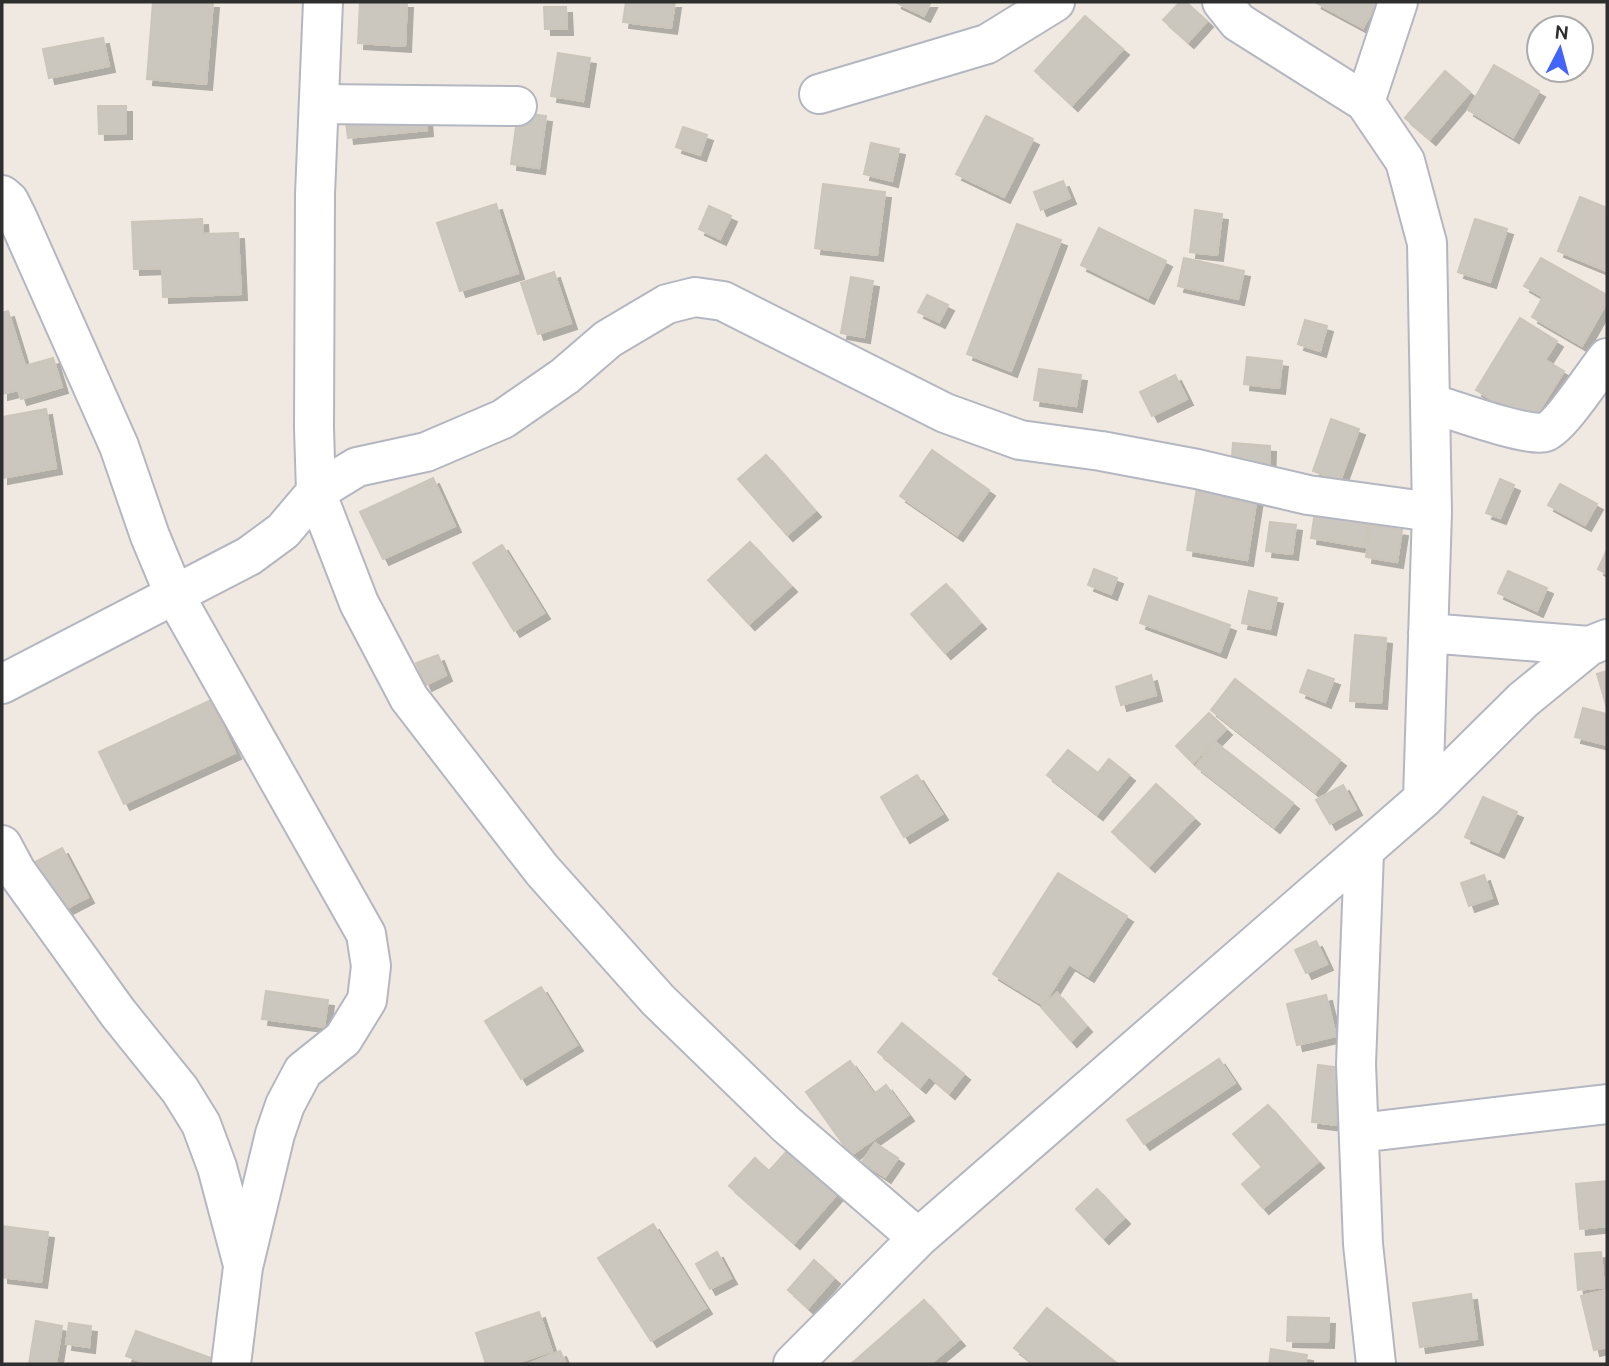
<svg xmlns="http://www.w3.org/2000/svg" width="1609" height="1366" viewBox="0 0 1609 1366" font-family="Ubuntu,sans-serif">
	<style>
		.building { fill: #cbc7bf; stroke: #cbc5ba; stroke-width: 2; filter: url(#shadow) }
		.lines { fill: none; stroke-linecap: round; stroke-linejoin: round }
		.street-casing { stroke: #b4b7c1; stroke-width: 42 }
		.street { stroke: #fff; stroke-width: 38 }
	</style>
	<defs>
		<filter id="shadow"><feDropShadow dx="6" dy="6" stdDeviation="0" flood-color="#0004"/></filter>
	</defs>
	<rect width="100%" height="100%" fill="#efe9e1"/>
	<!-- building -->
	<path class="building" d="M153,2H213L206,84L147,79Z
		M360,2H407L405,46L358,43Z
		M626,2H675L671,28L623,22Z
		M895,2H931L924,16Z
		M1180,2H1186L1207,21L1188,42L1163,20Z
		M1315,2H1373L1376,4L1363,28Z
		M544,7H566L567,29H545Z
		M1085,16L1123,49L1072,105L1035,71Z
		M103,38L109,66L49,78L43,49Z
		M558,53L590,58L583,101L551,96Z
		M1494,65L1539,91L1513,137L1468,110Z
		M1445,71L1470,92L1430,139L1405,118Z
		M98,106H126V133L99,134Z
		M425,106L427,130L348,138L345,114Z
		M518,112L546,116L539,168L511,164Z
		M986,116L1033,139L1004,197L956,174Z
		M683,127L707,135L700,155L676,147Z
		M871,143L899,149L892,181L864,174Z
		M1063,181L1070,198L1041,210L1034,192Z
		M823,184L885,192L877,255L815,248Z
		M1580,197L1607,208V271L1558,251Z
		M496,204L518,273L460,291L437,223Z
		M709,206L731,216L720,239L699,229Z
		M1195,210L1222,214L1217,255L1190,252Z
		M202,219L203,234L238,233L241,294L163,297L162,268L134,269L132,222Z
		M1475,219L1507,229L1490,282L1458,272Z
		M1017,224L1061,240L1011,371L967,354Z
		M1099,228L1166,261L1148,298L1081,265Z
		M1184,258L1244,271L1238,299L1178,286Z
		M1541,258L1607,295V302L1582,346L1532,317L1543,297L1524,286Z
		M554,272L571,323L538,334L521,283Z
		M851,277L873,281L864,337L841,333Z
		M927,295L948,305L939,322L918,312Z
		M8,311L25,366L53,358L62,387L21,399L18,390L2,394V313Z
		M1520,318L1557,341L1545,360L1564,371L1531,424L1476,390Z
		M1305,320L1327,326L1320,351L1298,344Z
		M1247,357L1282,361L1279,388L1244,384Z
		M1039,369L1081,375L1076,406L1034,400Z
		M1175,375L1187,399L1152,416L1140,392Z
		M46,409L56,468L2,478V417Z
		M1331,419L1359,429L1340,481L1313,471Z
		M1233,443L1270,446L1269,475L1231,472Z
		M932,450L989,490L957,535L900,496Z
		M766,455L815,511L787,535L738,479Z
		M433,478L455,526L383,559L360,512Z
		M1500,479L1514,485L1500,518L1486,513Z
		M1198,481L1258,490L1247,560L1187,550Z
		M1560,484L1597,504L1585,525L1548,505Z
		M1316,506L1370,515L1365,547L1311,538Z
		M1270,522L1296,525L1292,554L1266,551Z
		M1371,525L1402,530L1397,562L1366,557Z
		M750,542L791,586L749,624L708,580Z
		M502,545L544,613L514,631L473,563Z
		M1607,550V574L1598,569Z
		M1094,569L1117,578L1111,594L1088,585Z
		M1508,571L1547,588L1537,611L1498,593Z
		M946,584L980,623L945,653L911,614Z
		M1249,591L1277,598L1270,629L1242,623Z
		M1149,596L1230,625L1220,652L1140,623Z
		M1355,635L1386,638L1381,703L1350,701Z
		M438,655L446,675L426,685L416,663Z
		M1308,670L1334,679L1325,702L1300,692Z
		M1607,671V708L1597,674Z
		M1151,675L1156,695L1121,705L1116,687Z
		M1235,679L1340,760L1315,792L1211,710Z
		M211,700L235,753L124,804L99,752Z
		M1583,708L1607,714V745L1575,737Z
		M1209,713L1226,729L1193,763L1176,746Z
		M1215,742L1293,803L1274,827L1196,766Z
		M1068,750L1098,773L1109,759L1129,775L1097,814L1047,775Z
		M917,775L942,814L904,837L881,797Z
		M1156,784L1194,818L1149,866L1112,832Z
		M1343,785L1356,809L1330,824L1316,800Z
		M1483,797L1517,812L1498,852L1465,837Z
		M62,848L88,897L50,917L24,868Z
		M1058,873L1127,916L1088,976L1069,964L1043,1005L993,974Z
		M1484,875L1492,898L1469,906L1461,883Z
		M1316,941L1327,964L1306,973L1295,950Z
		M541,987L577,1045L521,1079L485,1021Z
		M266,991L328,1000L324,1027L262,1019Z
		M1057,993L1086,1026L1071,1041L1041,1007Z
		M1326,995L1336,1036L1297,1045L1287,1004Z
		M902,1023L964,1074L949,1093L929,1076L920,1087L878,1052Z
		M1219,1059L1235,1083L1144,1144L1127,1120Z
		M850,1061L874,1094L886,1085L908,1115L851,1155L806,1092Z
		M1318,1065L1343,1068L1336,1125L1312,1122Z
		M1268,1105L1318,1162L1263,1208L1242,1184L1262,1167L1233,1134Z
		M875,1143L898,1158L885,1177L862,1162Z
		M789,1149L838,1193L794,1243L729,1186L755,1158L769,1171Z
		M1607,1181V1226L1580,1229L1576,1184Z
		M1097,1189L1124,1218L1103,1238L1076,1209Z
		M653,1224L706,1308L651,1341L598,1258Z
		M2,1226L48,1232L41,1282L2,1277Z
		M717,1252L731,1278L710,1289L696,1264Z
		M1601,1252L1604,1287L1578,1290L1575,1254Z
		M814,1260L834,1278L808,1308L788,1290Z
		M1607,1290V1347L1594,1350L1581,1296Z
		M1471,1294L1477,1339L1420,1347L1413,1303Z
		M924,1300L959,1340L930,1364H851Z
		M1047,1308L1118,1364H1034L1014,1348Z
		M539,1312L552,1351L513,1364H486L476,1333Z
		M1288,1317L1329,1318L1328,1342L1287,1341Z
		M36,1321L62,1326L56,1364H29Z
		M69,1323L91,1326L89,1347L66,1344Z
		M136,1331L214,1359L212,1364H148L126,1356Z
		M1271,1349L1307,1355L1305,1364H1269Z
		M560,1351L566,1364H529Z"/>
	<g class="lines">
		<!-- street casing -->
		<g class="street-casing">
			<path id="street" d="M323,2L315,194L314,428L316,492L359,603L409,698L542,870L658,1000L787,1125L918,1238
				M1222,2L1238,22L1365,102L1405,161L1427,243L1432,512L1423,799
				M819,94L987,44L1055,2
				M1365,102L1398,2
				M319,104L517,106
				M2,195L9,201L18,219L119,446L150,536L175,596L366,934L371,966L367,1000L343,1039L303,1071L285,1105L275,1134L243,1267L231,1364
				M1430,403C1450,409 1530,438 1545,432C1560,427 1595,373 1607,358
				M1428,633L1589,646
				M2,684L249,556L283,531L316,492L357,467L426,452L503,419L565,376L608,339L667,304L695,297L723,301L945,413L1020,440L1101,451L1197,469L1308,495L1432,512
				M2,845L16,871L118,1013L180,1090L201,1124L217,1167L242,1261
				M1364,852L1356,1064L1363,1244L1376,1364
				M1359,1133L1607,1104
				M793,1364L918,1238L1423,799L1523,700L1589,646L1607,639"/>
		</g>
		<!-- street -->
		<use href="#street" class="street"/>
	</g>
	<!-- border -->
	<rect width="1609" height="1366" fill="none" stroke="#2e2e2e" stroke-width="7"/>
	<!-- north arrow -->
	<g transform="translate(1560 49) rotate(6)"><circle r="33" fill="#ffffff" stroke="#ababab" stroke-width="2"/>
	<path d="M0-5L12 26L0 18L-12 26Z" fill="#4264fb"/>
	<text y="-10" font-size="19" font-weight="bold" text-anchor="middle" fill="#2e2e2e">N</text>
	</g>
</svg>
